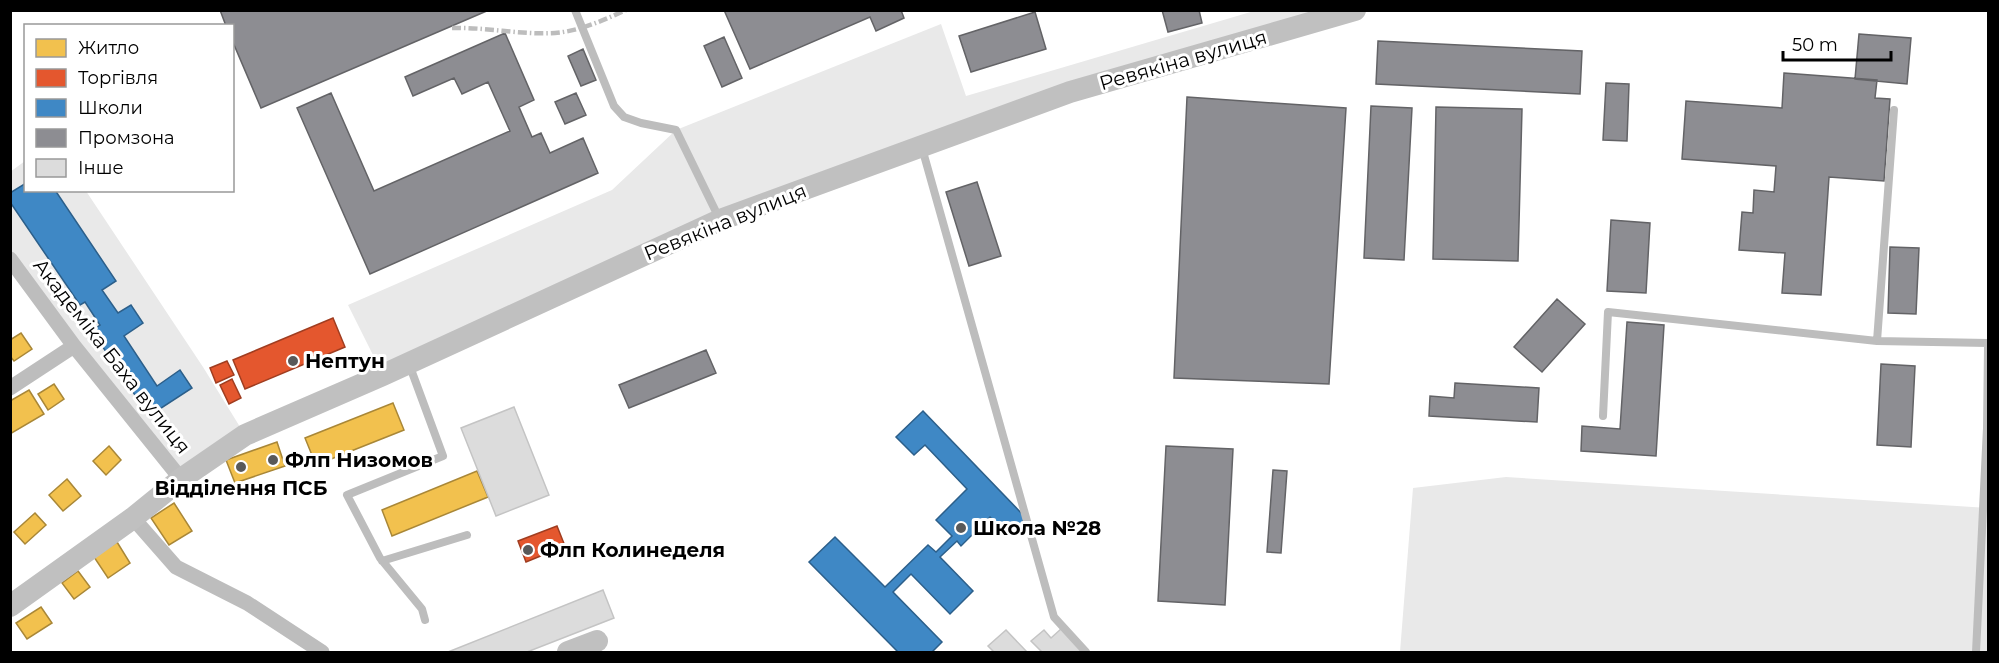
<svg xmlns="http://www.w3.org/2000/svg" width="1999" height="663" viewBox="0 0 1999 663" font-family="Montserrat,sans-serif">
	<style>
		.green { fill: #e9e9e9 }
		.homes { fill: #f2c14e; stroke: #a98737; stroke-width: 1.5 }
		.shops { fill: #e4572e; stroke: #a03d20; stroke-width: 1.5 }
		.schools { fill: #3f88c5; stroke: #2c5f8a; stroke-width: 1.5 }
		.industry { fill: #8d8d92; stroke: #636366; stroke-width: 1.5 }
		.building { fill: #dcdcdc; stroke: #c4c4c4; stroke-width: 1.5 }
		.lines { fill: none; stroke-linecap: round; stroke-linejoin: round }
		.lane { stroke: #bdbdbd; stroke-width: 8 }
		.street { stroke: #bdbdbd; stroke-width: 15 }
		.secondary { stroke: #c0c0c0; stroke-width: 22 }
		.rail { stroke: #bdbdbd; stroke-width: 4.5; stroke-dasharray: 9 3 1.5 3; stroke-linecap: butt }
		.poi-dot { fill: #595959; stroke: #fff; stroke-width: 2 }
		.labels { text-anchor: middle; stroke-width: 6; stroke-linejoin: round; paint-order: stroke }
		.street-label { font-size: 20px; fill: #000; stroke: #fff }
		.poi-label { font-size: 20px; font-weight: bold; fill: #000; stroke: #fff; text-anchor: start }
	</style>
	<rect width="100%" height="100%" fill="#fff"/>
	<!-- green -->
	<path class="green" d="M1254,11H1355L1070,92L720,220L383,375L348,305L612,190L676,130L941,24L966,96Z
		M25,161L26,190L86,191L203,367L245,435L181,479L11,259L10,172Z
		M1506,477L1988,508V652H1400L1413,488Z"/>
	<!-- homes -->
	<path class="homes" d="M21,333L32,349L14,361L10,356V340Z
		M54,384L64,399L48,410L38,394Z
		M29,390L44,414L10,434V401Z
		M393,403L404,430L316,465L305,438Z
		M277,442L285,466L235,483L226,460Z
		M109,446L121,460L106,475L93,461Z
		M477,471L488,497L392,536L382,510Z
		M67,479L81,496L63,511L49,495Z
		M174,503L192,531L169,545L151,518Z
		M35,513L46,525L25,544L14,532Z
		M117,542L130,563L108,578L94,557Z
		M78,571L90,587L74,599L62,583Z
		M41,607L52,623L27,639L16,623Z"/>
	<!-- shops -->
	<path class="shops" d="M333,318L345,347L245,389L233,360Z
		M227,361L234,375L216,383L210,368Z
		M232,379L241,398L229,404L220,385Z
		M557,526L565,546L526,562L518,541Z"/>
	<!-- schools -->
	<path class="schools" d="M26,183V190H55L116,281L102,290L118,313L131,305L143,323L124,336L157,386L180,370L192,388L149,416L92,331L100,325L85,302L80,305L10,202V193Z
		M923,411L1026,518L1008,536L990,517L961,546L957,541L940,557L973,591L950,614L911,574L893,592L942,642L932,652H898L809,562L835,537L885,587L928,545L936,552L952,536L936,520L967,489L925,445L914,455L896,437Z"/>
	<!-- industry -->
	<path class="industry" d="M220,10H489L261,108L232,40V26H226Z
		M724,10H901L904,18L876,31L870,17L750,69Z
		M1162,10H1199L1202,23L1168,32Z
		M1035,12L1046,49L971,72L959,36Z
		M505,33L534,100L519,107L532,137L541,133L550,153L583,138L598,173L370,274L297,108L331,93L374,191L510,131L488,82L462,94L454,78L413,96L405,77Z
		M1859,34L1911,38L1907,84L1855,79Z
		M724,37L742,78L722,87L704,46Z
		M1378,41L1582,51L1580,94L1376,84Z
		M583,49L596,80L581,86L568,56Z
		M1784,73L1877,80L1875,98L1890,99L1884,181L1829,177L1821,295L1782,293L1785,253L1739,250L1742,212L1753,213L1754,190L1774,192L1776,166L1682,159L1686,101L1782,108Z
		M1606,83L1629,84L1627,141L1603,140Z
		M576,93L586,115L565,124L555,102Z
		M1187,97L1346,108L1329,384L1174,378Z
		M1371,106L1412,108L1404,260L1364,258Z
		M1436,107L1522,109L1518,261L1433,259Z
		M977,182L1001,256L969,266L946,192Z
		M1611,220L1650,223L1646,293L1607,291Z
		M1890,247L1919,248L1916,314L1888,313Z
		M1557,299L1585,324L1542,372L1514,347Z
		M1627,322L1664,325L1656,456L1581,451L1582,426L1620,429Z
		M706,350L716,373L629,408L619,385Z
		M1881,364L1915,366L1911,447L1877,445Z
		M1455,383L1539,388L1537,422L1429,416L1430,396L1454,398Z
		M1166,446L1233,449L1225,605L1158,601Z
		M1273,470L1287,471L1281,553L1267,552Z"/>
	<!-- building -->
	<path class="building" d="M514,407L549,495L496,516L461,428Z
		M603,590L614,618L527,652H448Z
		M1062,628L1082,651L1080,652H1042L1031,641L1044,630L1051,638Z
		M1006,630L1027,652H994L988,646Z"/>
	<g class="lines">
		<!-- lane -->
		<path class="lane" d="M575,10L614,106L624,117L641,123L676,130L719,218
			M922,148L1054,617L1086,652
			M1877,341L1894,110
			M409,364L443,456L347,495L380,558L422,609L425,620
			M1603,416L1608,312L1877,341L1988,343
			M382,561L467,535
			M1976,652L1987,428L1988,347"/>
		<!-- street -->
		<path class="street" d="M10,259L74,346L181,479
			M10,388L74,346
			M133,518L176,567L247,603L322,652"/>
		<!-- secondary -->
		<path class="secondary" d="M10,606L133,518L181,479L245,435L383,375L720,220L1070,92L1355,10
			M568,652L597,641"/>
		<!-- rail -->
		<path class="rail" d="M452,28C486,27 521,35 555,33C580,31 604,20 626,10"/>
	</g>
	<!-- markers -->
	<g class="poi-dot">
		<circle cx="293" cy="361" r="6"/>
		<circle cx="273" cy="460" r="6"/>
		<circle cx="241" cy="467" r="6"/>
		<circle cx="961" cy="528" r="6"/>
		<circle cx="528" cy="550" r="6"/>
	</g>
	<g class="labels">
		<!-- street labels -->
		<g class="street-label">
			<text transform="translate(1183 60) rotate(-16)" y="7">Ревякіна вулиця</text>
			<text transform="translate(725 222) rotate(-22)" y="7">Ревякіна вулиця</text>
			<text transform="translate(112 356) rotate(52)" y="7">Академіка Баха вулиця</text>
		</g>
		<!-- poi labels -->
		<g class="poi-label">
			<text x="305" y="368">Нептун</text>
			<text x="285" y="467">Флп Низомов</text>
			<text x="241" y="495" text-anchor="middle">Відділення ПСБ</text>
			<text x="973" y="535">Школа №28</text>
			<text x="540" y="557">Флп Колинеделя</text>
		</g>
	</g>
	<!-- border -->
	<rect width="1999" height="663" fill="none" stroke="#000000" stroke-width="24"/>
	<!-- legend -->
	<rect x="24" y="24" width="210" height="168" fill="#ffffff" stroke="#999999" stroke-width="1.5"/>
	<rect x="36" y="39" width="30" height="18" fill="#f2c14e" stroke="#999999" stroke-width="1.5"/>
	<text x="78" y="54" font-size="18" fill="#000000">Житло</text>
	<rect x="36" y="69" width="30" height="18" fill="#e4572e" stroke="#999999" stroke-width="1.5"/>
	<text x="78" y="84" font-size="18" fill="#000000">Торгівля</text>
	<rect x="36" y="99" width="30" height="18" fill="#3f88c5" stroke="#999999" stroke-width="1.5"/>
	<text x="78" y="114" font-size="18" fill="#000000">Школи</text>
	<rect x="36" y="129" width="30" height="18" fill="#8d8d92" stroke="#999999" stroke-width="1.5"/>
	<text x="78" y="144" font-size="18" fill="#000000">Промзона</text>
	<rect x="36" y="159" width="30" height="18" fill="#dcdcdc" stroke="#999999" stroke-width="1.5"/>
	<text x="78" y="174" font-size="18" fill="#000000">Інше</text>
	<!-- scale -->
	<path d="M1783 51v9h108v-9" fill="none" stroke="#000000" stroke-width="3"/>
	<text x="1792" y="51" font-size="18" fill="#000000" stroke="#ffffff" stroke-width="4.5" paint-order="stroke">50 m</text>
</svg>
